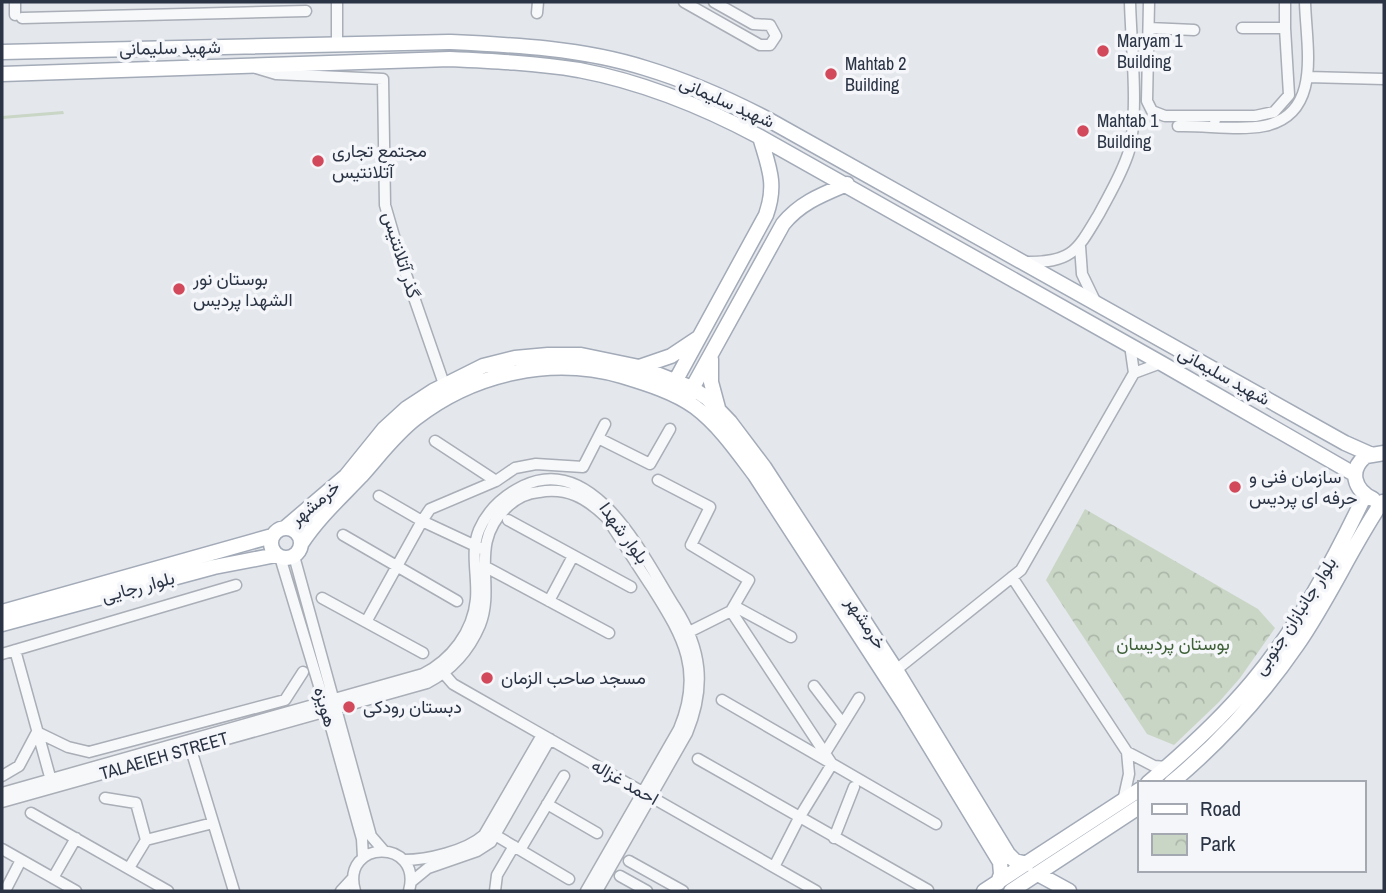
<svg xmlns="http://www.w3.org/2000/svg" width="1386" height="893" viewBox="0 0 1386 893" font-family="'Archivo Narrow',Vazirmatn,sans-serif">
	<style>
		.green { fill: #c9d6c5 }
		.park { fill: url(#park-crowns) }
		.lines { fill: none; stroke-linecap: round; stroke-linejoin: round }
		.minor-casing { stroke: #a9aeb7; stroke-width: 13 }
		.major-casing { stroke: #a3abb8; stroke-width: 17 }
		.minor { stroke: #f7f8fa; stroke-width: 10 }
		.major { stroke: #fff; stroke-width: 14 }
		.poi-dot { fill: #d1495b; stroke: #f4f6f9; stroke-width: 2.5 }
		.labels { text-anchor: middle; stroke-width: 7; stroke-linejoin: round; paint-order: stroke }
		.poi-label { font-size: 18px; fill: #2b3445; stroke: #f4f6f9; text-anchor: start }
		.street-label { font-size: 18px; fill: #2b3445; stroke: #f4f6f9 }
		.park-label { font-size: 18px; fill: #3f6138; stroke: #f4f6f9 }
	</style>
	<defs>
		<pattern id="park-crowns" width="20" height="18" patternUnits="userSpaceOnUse" patternTransform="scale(1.75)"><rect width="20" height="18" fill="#c9d6c5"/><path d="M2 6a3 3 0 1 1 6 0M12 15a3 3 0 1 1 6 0" fill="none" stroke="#adb8ab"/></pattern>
	</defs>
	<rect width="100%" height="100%" fill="#e4e7ec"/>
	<!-- green -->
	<path class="green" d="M63,111L64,114L2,119V116Z"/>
	<!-- park -->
	<path class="park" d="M1085,509L1258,609L1275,628L1240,678L1219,702L1174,745L1147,734L1046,580Z"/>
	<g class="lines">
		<!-- minor casing -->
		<g class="minor-casing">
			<path id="minor" d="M15,2V15
				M684,2L760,45H770L776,36L770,25L753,24L714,2
				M1149,2L1147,101L1152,111L1165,116H1215
				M537,13L538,2
				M22,18L306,11
				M1149,28L1194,30
				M1242,28H1285V2
				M337,44V2
				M256,68L276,74L383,79L385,205L401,260L444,384
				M1307,77L1384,79
				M1215,120V116H1255L1274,112L1289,95L1285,28
				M1178,126C1204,125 1239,131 1264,126C1323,114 1306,46 1305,2
				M1080,246L1082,274L1096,303
				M1025,262C1072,263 1077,251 1099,214C1110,193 1122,174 1129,151C1139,112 1131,44 1130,2
				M1130,345L1134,373L1161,363
				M598,438L650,464L670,429
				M435,441L496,481
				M658,480L710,507L691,545L749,580L731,611L689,632
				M379,496L422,521L430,509L496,481L515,468L536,464L583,467L605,424
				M508,520L631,587
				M343,535L457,601
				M294,556L371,836L384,851
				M280,557L324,702L362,839L363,858
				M484,566L609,633
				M1012,577L1127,752L1129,774L1123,801
				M322,598L423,653
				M549,601L573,556
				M734,606L791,637
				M731,611L832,764L799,818L774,867
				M366,622L422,521L482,549
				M15,650L52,784
				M2,654L236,585
				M440,669L453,684L816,891
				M896,670L1021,570L1134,373
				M814,686L843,724
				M722,700L936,824
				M189,743L234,891
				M1127,752L1154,766L1167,767
				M825,753L859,698
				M698,759L928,890
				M2,776L19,766L37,732L68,747L89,752L285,700L303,672
				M2,793L423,674C451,660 473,632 476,599C478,576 470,552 479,530C488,509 503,496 523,486C595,451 645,560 675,607C702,649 706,687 687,733L597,891
				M105,798L136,803L146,840L213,823
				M2,802L427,683C452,670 469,651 480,625C496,584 468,545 506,508C515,499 527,493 539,492C567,487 586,498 606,517C622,541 637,565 653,589C684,638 703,672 679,729L586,891
				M547,804L597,833
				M31,813L168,891
				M495,835L569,879
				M834,838L854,787
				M2,849L76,891
				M520,850L564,776
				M404,860C427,860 466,851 484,835L542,735
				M629,861L683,891
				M129,868L146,840
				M620,876L647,891
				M53,878L76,838
				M411,882L428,868L477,851L491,842L550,739
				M5,891L21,860
				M341,891L353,878
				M355,891C340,839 423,838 409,891
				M495,891L497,875L514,846"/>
		</g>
		<!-- major casing -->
		<g class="major-casing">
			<path id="major" d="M2,52L449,42C514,45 582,48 645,68C688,81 729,99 769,120L1345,443L1372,455
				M2,74L450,59C493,61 536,63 579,70C642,82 704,107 760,137L1161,363L1354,474
				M711,359V382L718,408
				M639,367L671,356L698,338
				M671,389L766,215C777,184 769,168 760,137
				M689,394L783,224C800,203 821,195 847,184
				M1373,499C1354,490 1348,470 1366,456L1384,453
				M271 543a15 15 0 1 1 30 0a15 15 0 1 1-30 0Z
				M285,528L346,476L384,429L407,408L433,391L483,366L515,358L548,355H581L639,367L692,388L707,398L730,422L764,467L896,670L1008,854L1015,861L1027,864
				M301,544C318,518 340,498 361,476C379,456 395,434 416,418C474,373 551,356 622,376C645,383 675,392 695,407C719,425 737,451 755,475L907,709L1000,862L1001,874L998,883
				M2,612L272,536
				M2,624L214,567L276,555
				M1148,783C1185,752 1221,719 1252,682C1298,627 1334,560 1365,495
				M1171,783C1219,743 1262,696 1297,645C1329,599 1351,548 1382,502
				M1038,874L1069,891
				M984,891L1139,790
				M1011,891L1139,807"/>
		</g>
		<!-- minor -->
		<use href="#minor" class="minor"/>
		<!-- major -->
		<use href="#major" class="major"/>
	</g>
	<!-- markers -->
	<g class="poi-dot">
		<circle cx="1103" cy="51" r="7"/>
		<circle cx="831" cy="74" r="7"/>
		<circle cx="1083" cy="131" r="7"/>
		<circle cx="318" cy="161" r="7"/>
		<circle cx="179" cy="289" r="7"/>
		<circle cx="1235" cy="487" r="7"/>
		<circle cx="487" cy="678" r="7"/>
		<circle cx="349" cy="707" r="7"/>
	</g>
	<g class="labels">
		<!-- poi labels -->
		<g class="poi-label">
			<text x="1117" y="47">Maryam 1<tspan x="1117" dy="21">Building</tspan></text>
			<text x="845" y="70">Mahtab 2<tspan x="845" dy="21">Building</tspan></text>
			<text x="1097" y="127">Mahtab 1<tspan x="1097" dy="21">Building</tspan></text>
			<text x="332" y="157">مجتمع تجاری<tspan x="332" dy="21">آتلانتیس</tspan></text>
			<text x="193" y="285">بوستان نور<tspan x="193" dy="21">الشهدا پردیس</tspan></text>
			<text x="1249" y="483">سازمان فنی و<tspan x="1249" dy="21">حرفه ای پردیس</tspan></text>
			<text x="501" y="684">مسجد صاحب الزمان</text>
			<text x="363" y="713">دبستان رودکی</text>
		</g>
		<!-- street labels -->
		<g class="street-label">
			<text transform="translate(170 48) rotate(-1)" y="6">شهید سلیمانی</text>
			<text transform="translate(727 102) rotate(24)" y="6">شهید سلیمانی</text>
			<text transform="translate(401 255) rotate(73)" y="6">گذر آتلانتیس</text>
			<text transform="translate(1224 376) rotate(29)" y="6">شهید سلیمانی</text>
			<text transform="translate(315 503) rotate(-40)" y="6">خرمشهر</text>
			<text transform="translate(624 533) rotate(54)" y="6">بلوار شهدا</text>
			<text transform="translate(138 587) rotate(-15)" y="6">بلوار رجایی</text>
			<text transform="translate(1295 616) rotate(-57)" y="6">بلوار جانبازان جنوبی</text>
			<text transform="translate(866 623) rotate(57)" y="6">خرمشهر</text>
			<text transform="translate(325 707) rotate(74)" y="6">هویزه</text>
			<text transform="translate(164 756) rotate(-16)" y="6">TALAEIEH STREET</text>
			<text transform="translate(625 782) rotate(30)" y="6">احمد غزاله</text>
		</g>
		<!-- park labels -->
		<g class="park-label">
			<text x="1173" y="650">بوستان پردیسان</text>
		</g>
	</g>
	<!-- border -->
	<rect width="1386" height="893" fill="none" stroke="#2b3445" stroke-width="7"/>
	<!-- legend -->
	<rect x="1138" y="781" width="228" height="91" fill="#f4f6f9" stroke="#a4a8b1" stroke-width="2"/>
	<rect x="1152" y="804" width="35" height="10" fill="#ffffff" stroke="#a4a8b1" stroke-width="2"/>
	<text x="1200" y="816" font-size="21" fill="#2b3445">Road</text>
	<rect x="1152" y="834" width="35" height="21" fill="url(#park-crowns)" stroke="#a4a8b1" stroke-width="2"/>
	<text x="1200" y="851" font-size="21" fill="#2b3445">Park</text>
</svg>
